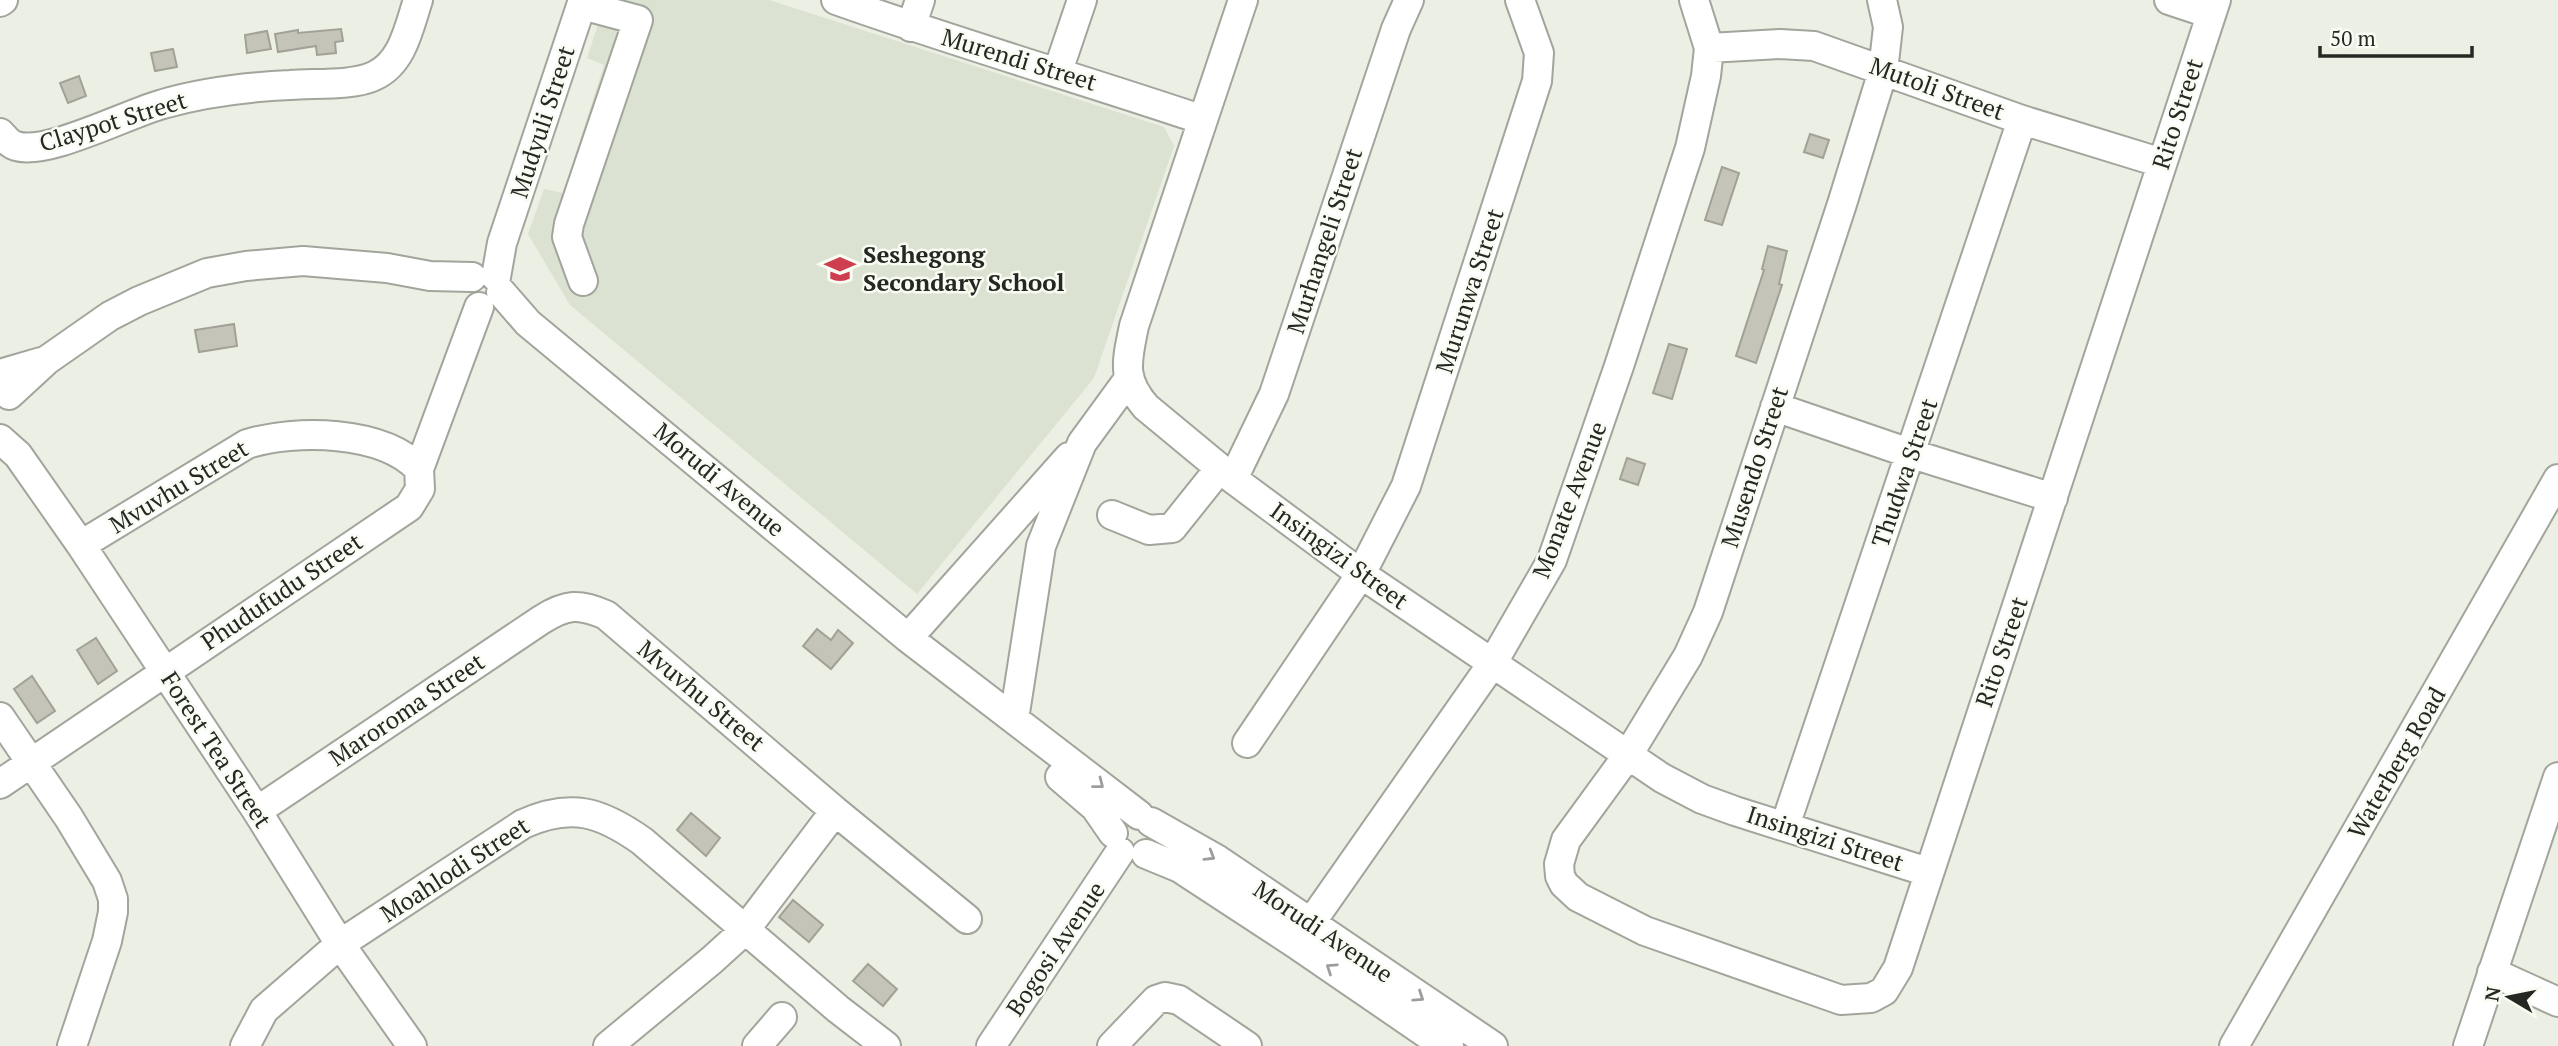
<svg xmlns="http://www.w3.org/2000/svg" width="2558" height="1046" viewBox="0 0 2558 1046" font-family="'PT Serif',serif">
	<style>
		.built { fill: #dbe2d1 }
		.building { fill: #c5c4b9; stroke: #a2a197; stroke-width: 2 }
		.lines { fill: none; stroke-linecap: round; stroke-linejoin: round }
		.minor-casing { stroke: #a1a59b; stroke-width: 32 }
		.minor { stroke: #fff; stroke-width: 28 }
		.oneway { stroke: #9d9e9c }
		.labels { text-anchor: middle; stroke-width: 5; stroke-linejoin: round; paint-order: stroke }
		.street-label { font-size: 24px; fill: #252723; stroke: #f8fcf2 }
		.poi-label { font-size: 24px; font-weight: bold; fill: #252723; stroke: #f8fcf2; text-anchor: start }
	</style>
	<rect width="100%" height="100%" fill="#ebefe4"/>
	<!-- built -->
	<path class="built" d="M606,0H769L1164,127L1174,146L1094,378L917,594L570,305L528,234L544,189L563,193L604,65L587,58Z"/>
	<!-- building -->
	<path class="building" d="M341,29L343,41L335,42L336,53L317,55L316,46L278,52L275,34L298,30V33Z
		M267,31L271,49L247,53L245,35Z
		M173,49L177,67L155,71L151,53Z
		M79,76L86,96L68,103L60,83Z
		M1810,134L1829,140L1823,158L1804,152Z
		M1722,167L1739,173L1722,225L1705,220Z
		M1768,246L1787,251L1779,284L1782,285L1756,363L1736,356L1764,270L1762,269Z
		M234,324L237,346L199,352L195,330Z
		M1669,344L1687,349L1672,399L1653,393Z
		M1627,458L1645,464L1638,485L1620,479Z
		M817,629L831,640L838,630L853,643L831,669L803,646Z
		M96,638L117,671L98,684L77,650Z
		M32,676L55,711L37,723L14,689Z
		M691,813L720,838L706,856L677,830Z
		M793,900L823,925L809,942L779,917Z
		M868,964L897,989L883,1006L853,981Z"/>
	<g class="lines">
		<!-- minor casing -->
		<g class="minor-casing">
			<path id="minor" d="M836,0C957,43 1081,79 1203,120
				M1243,0L1134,326C1127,361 1121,378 1146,407L1233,479L1361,574L1662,778L1702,799L1735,811L1928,872
				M1882,0L1888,27L1883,71L1842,204L1708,612L1688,656L1628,755L1566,840L1559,864L1560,876L1564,884L1578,897L1645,931L1841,1000L1871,998L1884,991L1898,968L2216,0
				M2169,0L2211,14
				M0,2L3,0
				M582,5L638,20L569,224L567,237L583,281
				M911,27L920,0
				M1709,48L1780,44L1814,46L2022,120L2162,163
				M1058,71L1082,0
				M0,133C5,138 9,144 16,146C47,156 129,113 163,104C204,92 248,87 290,85C314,83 353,86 374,76C403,63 409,27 418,0
				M496,277L502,243L583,0
				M501,292L528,323L908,638L1139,815
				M0,374L41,362
				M9,395L47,360L110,316L139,301L207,273L246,266L303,261L387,268L430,276L472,277
				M1775,407L1912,454L2053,498
				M0,439L18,455L81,545L257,811L340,944L412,1046
				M419,469L479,307
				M1233,479L1274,394L1396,29L1409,0
				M1112,515L1149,530L1172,528L1220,468
				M908,638L1069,457
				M0,717L69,818L107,881L113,899V912L107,941L72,1046
				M1014,719L1041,546L1082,443L1128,380
				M1247,743L1361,574L1406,486L1537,81L1539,53L1520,0
				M1060,777L1095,807L1113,833
				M0,784L409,507L420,489L419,469C383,430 295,429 247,444L81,545
				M257,811L541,620C566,604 579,603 606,615L835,811L967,919
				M1151,822L1218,860L1493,1046
				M1785,826L2022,120
				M1146,854L1180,868L1296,944L1430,1036L1449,1046
				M1296,944L1492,664L1552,560L1619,366L1690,148L1706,76L1709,48L1694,0
				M2492,972L2558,1002
				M245,1046L264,1010L340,944L523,824C571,802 601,812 642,841L838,1009L886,1046
				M608,1046L712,960L745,930L835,811
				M757,1046L782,1017
				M991,1046L1120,852
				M1112,1046L1156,1000L1165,997L1179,1000L1247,1046
				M2234,1046L2558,479
				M2468,1046L2558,777"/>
		</g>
		<!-- minor -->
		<use href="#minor" class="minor"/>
	</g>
	<!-- one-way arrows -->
	<defs><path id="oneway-chevron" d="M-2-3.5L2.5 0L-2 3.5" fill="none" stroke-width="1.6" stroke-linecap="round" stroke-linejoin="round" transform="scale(1.75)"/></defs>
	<g class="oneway">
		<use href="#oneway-chevron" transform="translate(1099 784) rotate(38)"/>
		<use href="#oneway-chevron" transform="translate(1210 856) rotate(31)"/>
		<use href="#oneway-chevron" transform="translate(1331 968) rotate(-146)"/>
		<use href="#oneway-chevron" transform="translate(1419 997) rotate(34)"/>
	</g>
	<!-- icons -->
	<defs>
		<g id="school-bare" transform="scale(2.415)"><path d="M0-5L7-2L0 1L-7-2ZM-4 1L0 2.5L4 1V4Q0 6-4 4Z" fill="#ce3e4e" stroke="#f8fcf2" stroke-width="2.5" paint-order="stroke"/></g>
	</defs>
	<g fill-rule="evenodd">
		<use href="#school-bare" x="840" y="269"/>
	</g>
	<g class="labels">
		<!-- street labels -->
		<g class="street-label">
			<text transform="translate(1019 60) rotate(17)" y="8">Murendi Street</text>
			<text transform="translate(1937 89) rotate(20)" y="8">Mutoli Street</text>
			<text transform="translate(2178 114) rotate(-72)" y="8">Rito Street</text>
			<text transform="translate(113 122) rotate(-17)" y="8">Claypot Street</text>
			<text transform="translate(543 122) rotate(-72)" y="8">Mudyuli Street</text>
			<text transform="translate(1325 241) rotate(-72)" y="8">Murhangeli Street</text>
			<text transform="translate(1470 291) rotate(-72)" y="8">Murunwa Street</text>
			<text transform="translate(1755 467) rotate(-72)" y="8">Musendo Street</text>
			<text transform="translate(1905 473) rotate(-71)" y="8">Thudwa Street</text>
			<text transform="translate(719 480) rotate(40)" y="8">Morudi Avenue</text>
			<text transform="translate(179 487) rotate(-31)" y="8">Mvuvhu Street</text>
			<text transform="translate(1570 500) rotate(-69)" y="8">Monate Avenue</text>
			<text transform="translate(1339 556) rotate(36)" y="8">Insingizi Street</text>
			<text transform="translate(282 592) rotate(-34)" y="8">Phudufudu Street</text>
			<text transform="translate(2002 652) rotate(-71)" y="8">Rito Street</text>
			<text transform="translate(701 696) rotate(40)" y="8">Mvuvhu Street</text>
			<text transform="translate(407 710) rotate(-34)" y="8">Maroroma Street</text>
			<text transform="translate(216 750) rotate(57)" y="8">Forest Tea Street</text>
			<text transform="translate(2397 763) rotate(-60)" y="8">Waterberg Road</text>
			<text transform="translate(1825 839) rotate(18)" y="8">Insingizi Street</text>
			<text transform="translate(455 870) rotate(-33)" y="8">Moahlodi Street</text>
			<text transform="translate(1323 932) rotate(34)" y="8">Morudi Avenue</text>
			<text transform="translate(1056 949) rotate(-56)" y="8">Bogosi Avenue</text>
		</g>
		<!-- poi labels -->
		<g class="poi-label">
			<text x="863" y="263">Seshegong<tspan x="863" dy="28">Secondary School</tspan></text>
		</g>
	</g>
	<!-- north arrow -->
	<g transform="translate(2509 997) rotate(280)" stroke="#f8fcf2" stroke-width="5" paint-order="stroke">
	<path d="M0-5L12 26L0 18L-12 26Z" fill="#252723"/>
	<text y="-10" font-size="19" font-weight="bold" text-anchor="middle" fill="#252723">N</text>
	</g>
	<!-- scale -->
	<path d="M2320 46v10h152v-10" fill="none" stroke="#252723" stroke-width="3.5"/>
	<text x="2330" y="46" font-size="21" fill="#252723" stroke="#f8fcf2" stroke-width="5" paint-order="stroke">50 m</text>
</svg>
